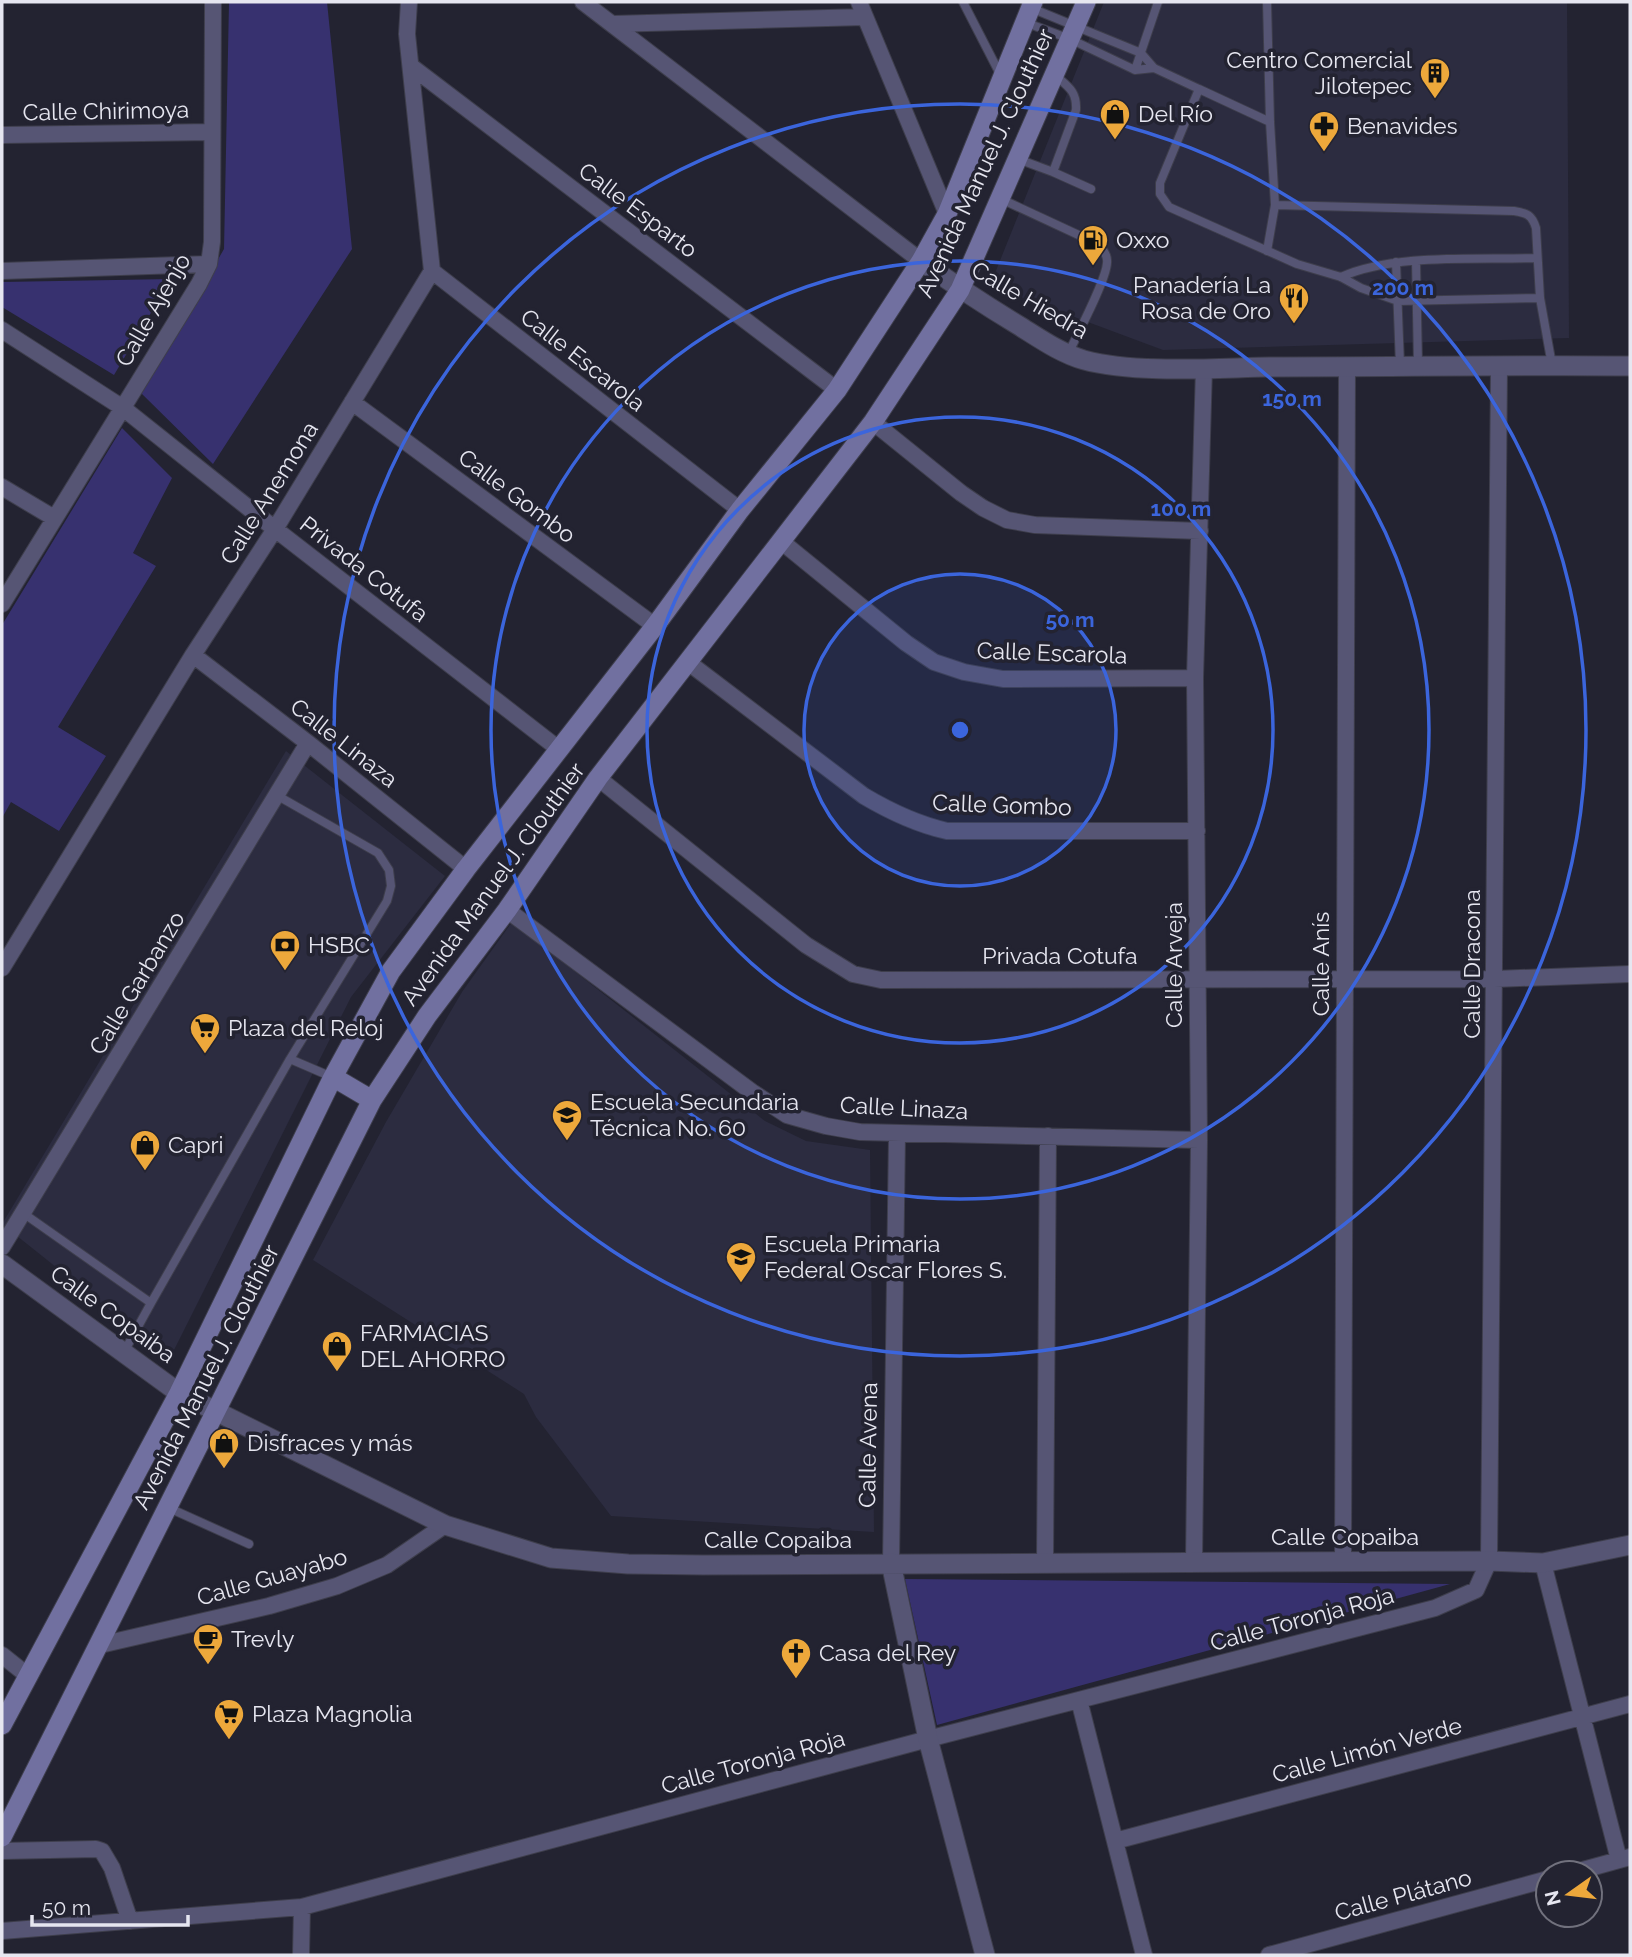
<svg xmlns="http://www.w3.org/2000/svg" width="1632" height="1957" viewBox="0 0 1632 1957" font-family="Raleway,sans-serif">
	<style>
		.built { fill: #2c2c40 }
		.green { fill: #37316f }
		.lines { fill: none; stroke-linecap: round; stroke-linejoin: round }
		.service-casing { stroke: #3e3e4c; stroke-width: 10 }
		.minor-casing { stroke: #3e3e4c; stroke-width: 18 }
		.tertiary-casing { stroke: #3e3e4c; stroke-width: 21 }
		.secondary-casing { stroke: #3e3e4c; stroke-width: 21 }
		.service { stroke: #565574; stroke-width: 8 }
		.minor { stroke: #565574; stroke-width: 16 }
		.tertiary { stroke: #565574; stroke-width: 19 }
		.secondary { stroke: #7170a0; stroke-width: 19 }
		.ring { fill: none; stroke: #3b65dc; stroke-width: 3.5 }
		.labels { text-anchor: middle; stroke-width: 7; stroke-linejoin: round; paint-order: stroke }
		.poi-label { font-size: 23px; fill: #e6e6f0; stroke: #232331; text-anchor: start }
		.street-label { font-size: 23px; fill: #e6e6f0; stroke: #232331 }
		.centre { fill: #3b65dc; stroke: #232331; stroke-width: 3.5 }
		.ring-label { font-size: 21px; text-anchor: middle; font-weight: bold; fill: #3b65dc; stroke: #232331; stroke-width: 7; stroke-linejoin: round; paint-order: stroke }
	</style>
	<rect width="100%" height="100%" fill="#232331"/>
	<!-- built -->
	<path class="built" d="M1104,2H1567L1569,338L1163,350L1015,295L993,278Z
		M286,751L445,876L351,997L170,1358L2,1224Z
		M512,922L765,1121L806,1141L870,1150L874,1532L611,1516L536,1417L524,1394L313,1260L386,1122L462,992Z"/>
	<!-- green -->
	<path class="green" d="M229,2H327L352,249L213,464L141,393L224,249Z
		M171,279L114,375L2,307V282Z
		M122,428L172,478L133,553L156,566L58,727L106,756L59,831L11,802L2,818V625Z
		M905,1579L1450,1584L937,1725Z"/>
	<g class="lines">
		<!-- service casing -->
		<g class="service-casing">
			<path id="service" d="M963,2L1000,74
				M1031,8L1141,53L1154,68L1199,89
				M1027,23L1070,39L1135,70L1154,68
				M1135,70L1158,2
				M1270,122L1199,89L1160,183V194L1169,207L1297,264L1341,277L1361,288L1398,301L1540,298
				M1018,159L1053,172L1076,110C1077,92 1069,87 1056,76
				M1053,172L1091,189
				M1001,199L1098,244C1103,250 1108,255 1107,263C1106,281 1077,335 1068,354
				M1275,205L1514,211C1527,213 1532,215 1536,228L1540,298L1552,365
				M1267,251L1275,205L1270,122L1267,2
				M1416,261L1418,365
				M1396,262L1400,365
				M1341,277C1394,253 1478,260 1537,258
				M290,1059L332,1077
				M23,1213L151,1303L290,1059L387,901L391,886L389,870L378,853L278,796
				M124,1352L151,1303
				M169,1508L249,1544"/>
		</g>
		<!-- minor casing -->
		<g class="minor-casing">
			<path id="minor" d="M583,2L921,261
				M859,2L947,214
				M612,24L865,17
				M412,67L837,390
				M2,135L212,132
				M2,271L209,264
				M432,271L740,510
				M2,330L123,408L275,529L560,750
				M352,402L655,626
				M873,422L961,493L983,508L1007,520L1035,525L1200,531
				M2,487L54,518
				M782,542L906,643L934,662L964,672L1003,679L1195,678
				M2,604L199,284L209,264L212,242L213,2
				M193,655L308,743L466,869
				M689,663L864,796C891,812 916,824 947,831H1197
				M598,778L806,945L853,974L881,980L1495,979L1630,974
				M507,910L752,1092L787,1115L826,1126L860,1132L1199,1140
				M2,968L193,655L275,529L432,271L407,34L409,2
				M2,1247L308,743
				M1343,1562L1347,367
				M891,1563L897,1135
				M1045,1563L1048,1136
				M1194,1563L1199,1140L1195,678L1204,368
				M1543,1563L1619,1860
				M100,1645L269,1606L337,1586L387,1565L445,1525
				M2,1655L27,1675
				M1079,1700L1144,1955
				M1115,1841L1630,1704
				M2,1851L96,1849L102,1851L112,1868L130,1921
				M1572,1873L1630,1857
				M2,1931L302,1907L928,1739L1435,1608L1476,1590L1489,1561L1499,366
				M301,1955L302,1907
				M1269,1955L1548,1879"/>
		</g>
		<!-- tertiary casing -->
		<g class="tertiary-casing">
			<path id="tertiary" d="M921,261C953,284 985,305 1018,325C1039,338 1060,353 1084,360C1136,374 1214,368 1269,367C1390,367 1510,365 1630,366
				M2,1264L179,1393L445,1525L551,1558L628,1564L703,1565L1489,1561L1543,1563L1630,1545
				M891,1563L928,1739L985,1955"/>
		</g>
		<!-- secondary casing -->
		<g class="secondary-casing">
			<path id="secondary" d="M333,1077L372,1100
				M2,1725L179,1393L333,1077L391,971L466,869L655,626L740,510L837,390L921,261L947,214L1033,2
				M2,1837L372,1100L427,1016L507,910L598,778L873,422L960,290L1086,2"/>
		</g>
		<!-- service -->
		<use href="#service" class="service"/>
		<!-- minor -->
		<use href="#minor" class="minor"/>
		<!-- tertiary -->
		<use href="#tertiary" class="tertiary"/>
		<!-- secondary -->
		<use href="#secondary" class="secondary"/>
	</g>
	<!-- distance rings -->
	<circle cx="960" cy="730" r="156" fill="#3b65dc" fill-opacity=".12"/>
	<g class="ring">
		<circle cx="960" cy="730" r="156"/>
		<circle cx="960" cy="730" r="313"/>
		<circle cx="960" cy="730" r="469"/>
		<circle cx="960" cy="730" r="626"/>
	</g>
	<!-- icons -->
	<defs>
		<g id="building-pin" transform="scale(1.575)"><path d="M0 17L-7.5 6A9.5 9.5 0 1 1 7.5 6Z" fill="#eda83b" stroke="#232331"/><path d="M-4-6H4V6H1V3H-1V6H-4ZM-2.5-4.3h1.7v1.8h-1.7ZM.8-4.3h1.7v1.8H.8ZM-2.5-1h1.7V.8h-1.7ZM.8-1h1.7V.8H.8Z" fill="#111"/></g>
		<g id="shop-pin" transform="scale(1.575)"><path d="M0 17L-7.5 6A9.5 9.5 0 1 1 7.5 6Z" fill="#eda83b" stroke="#232331"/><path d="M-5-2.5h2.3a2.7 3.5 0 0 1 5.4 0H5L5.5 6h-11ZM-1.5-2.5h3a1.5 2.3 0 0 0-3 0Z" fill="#111"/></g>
		<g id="pharmacy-pin" transform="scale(1.575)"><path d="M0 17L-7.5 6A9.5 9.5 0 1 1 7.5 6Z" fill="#eda83b" stroke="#232331"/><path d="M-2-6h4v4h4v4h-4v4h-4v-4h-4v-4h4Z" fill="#111"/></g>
		<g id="fuel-pin" transform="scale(1.575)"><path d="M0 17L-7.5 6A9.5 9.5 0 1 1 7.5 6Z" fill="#eda83b" stroke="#232331"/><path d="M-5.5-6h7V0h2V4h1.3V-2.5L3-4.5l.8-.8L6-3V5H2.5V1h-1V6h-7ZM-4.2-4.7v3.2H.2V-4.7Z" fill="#111"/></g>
		<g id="restaurant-pin" transform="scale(1.575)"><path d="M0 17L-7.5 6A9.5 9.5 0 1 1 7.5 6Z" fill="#eda83b" stroke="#232331"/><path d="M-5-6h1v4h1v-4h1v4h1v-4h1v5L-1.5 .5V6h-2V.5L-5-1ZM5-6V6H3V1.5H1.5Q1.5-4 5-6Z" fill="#111"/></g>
		<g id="bank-pin" transform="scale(1.575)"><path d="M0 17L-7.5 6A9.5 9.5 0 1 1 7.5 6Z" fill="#eda83b" stroke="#232331"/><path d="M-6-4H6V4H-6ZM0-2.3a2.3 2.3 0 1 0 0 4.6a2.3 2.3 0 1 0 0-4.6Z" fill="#111"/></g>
		<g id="supermarket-pin" transform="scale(1.575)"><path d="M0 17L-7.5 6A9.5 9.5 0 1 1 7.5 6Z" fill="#eda83b" stroke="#232331"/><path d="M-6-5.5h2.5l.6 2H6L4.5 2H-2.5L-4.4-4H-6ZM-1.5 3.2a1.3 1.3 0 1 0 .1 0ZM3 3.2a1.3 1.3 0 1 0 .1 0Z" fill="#111"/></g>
		<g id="school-pin" transform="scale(1.575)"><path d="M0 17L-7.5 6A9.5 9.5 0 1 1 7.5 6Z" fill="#eda83b" stroke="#232331"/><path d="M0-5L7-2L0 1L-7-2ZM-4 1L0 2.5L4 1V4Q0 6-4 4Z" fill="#111"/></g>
		<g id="cafe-pin" transform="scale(1.575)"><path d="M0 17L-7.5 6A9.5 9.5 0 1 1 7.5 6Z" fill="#eda83b" stroke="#232331"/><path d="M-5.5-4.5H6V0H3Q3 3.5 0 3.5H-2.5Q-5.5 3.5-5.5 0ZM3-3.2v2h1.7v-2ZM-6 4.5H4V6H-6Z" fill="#111"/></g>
		<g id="church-pin" transform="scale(1.575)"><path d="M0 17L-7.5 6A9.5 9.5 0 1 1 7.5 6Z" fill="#eda83b" stroke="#232331"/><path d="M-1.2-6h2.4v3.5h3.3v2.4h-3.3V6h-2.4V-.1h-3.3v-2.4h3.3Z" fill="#111"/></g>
	</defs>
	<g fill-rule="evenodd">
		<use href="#building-pin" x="1435" y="73"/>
		<use href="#shop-pin" x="1115" y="114"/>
		<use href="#pharmacy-pin" x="1324" y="126"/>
		<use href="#fuel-pin" x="1093" y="240"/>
		<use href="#restaurant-pin" x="1294" y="298"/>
		<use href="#bank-pin" x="285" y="945"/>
		<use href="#supermarket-pin" x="205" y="1028"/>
		<use href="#school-pin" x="567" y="1115"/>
		<use href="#shop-pin" x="145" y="1145"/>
		<use href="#school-pin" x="741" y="1257"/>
		<use href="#shop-pin" x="337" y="1346"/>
		<use href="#shop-pin" x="224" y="1443"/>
		<use href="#cafe-pin" x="208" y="1639"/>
		<use href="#church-pin" x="796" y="1653"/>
		<use href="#supermarket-pin" x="229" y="1714"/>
	</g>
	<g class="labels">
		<!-- poi labels -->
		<g class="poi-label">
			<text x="1412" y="68" text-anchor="end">Centro Comercial<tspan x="1412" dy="26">Jilotepec</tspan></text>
			<text x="1138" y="122">Del Río</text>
			<text x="1347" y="134">Benavides</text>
			<text x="1116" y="248">Oxxo</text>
			<text x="1271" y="293" text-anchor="end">Panadería La<tspan x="1271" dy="26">Rosa de Oro</tspan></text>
			<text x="308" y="953">HSBC</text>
			<text x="228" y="1036">Plaza del Reloj</text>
			<text x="590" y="1110">Escuela Secundaria<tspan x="590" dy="26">Técnica No. 60</tspan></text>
			<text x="168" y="1153">Capri</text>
			<text x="764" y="1252">Escuela Primaria<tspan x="764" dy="26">Federal Oscar Flores S.</tspan></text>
			<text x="360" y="1341">FARMACIAS<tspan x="360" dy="26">DEL AHORRO</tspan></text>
			<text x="247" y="1451">Disfraces y más</text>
			<text x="231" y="1647">Trevly</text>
			<text x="819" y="1661">Casa del Rey</text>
			<text x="252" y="1722">Plaza Magnolia</text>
		</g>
		<!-- street labels -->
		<g class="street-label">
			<text transform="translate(106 111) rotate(-1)" y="8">Calle Chirimoya</text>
			<text transform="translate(985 163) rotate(-65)" y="8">Avenida Manuel J. Clouthier</text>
			<text transform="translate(638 210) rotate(37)" y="8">Calle Esparto</text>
			<text transform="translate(1030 300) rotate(30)" y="8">Calle Hiedra</text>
			<text transform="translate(153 310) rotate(-60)" y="8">Calle Ajenjo</text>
			<text transform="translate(583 360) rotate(38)" y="8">Calle Escarola</text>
			<text transform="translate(269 493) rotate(-58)" y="8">Calle Anemona</text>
			<text transform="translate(517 496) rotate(37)" y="8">Calle Gombo</text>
			<text transform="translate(364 569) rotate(38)" y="8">Privada Cotufa</text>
			<text transform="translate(1052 653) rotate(2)" y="8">Calle Escarola</text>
			<text transform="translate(344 743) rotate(38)" y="8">Calle Linaza</text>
			<text transform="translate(1002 805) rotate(2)" y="8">Calle Gombo</text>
			<text transform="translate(493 884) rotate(-54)" y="8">Avenida Manuel J. Clouthier</text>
			<text x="1060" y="964">Privada Cotufa</text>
			<text transform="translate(1321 964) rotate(-90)" y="8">Calle Anís</text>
			<text transform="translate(1472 964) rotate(-90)" y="8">Calle Dracona</text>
			<text transform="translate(1174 965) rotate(-90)" y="8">Calle Arveja</text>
			<text transform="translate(137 983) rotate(-59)" y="8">Calle Garbanzo</text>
			<text transform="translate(904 1108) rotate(3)" y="8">Calle Linaza</text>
			<text transform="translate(113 1314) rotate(36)" y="8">Calle Copaiba</text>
			<text transform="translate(206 1377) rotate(-63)" y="8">Avenida Manuel J. Clouthier</text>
			<text transform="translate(868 1445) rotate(-89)" y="8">Calle Avena</text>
			<text x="1345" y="1545">Calle Copaiba</text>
			<text x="778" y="1548">Calle Copaiba</text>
			<text transform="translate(272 1577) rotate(-16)" y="8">Calle Guayabo</text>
			<text transform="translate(1302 1619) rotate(-15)" y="8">Calle Toronja Roja</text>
			<text transform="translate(1367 1750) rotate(-15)" y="8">Calle Limón Verde</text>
			<text transform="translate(753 1762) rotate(-15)" y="8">Calle Toronja Roja</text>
			<text transform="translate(1403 1895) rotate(-15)" y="8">Calle Plátano</text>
		</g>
	</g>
	<circle cx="960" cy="730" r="10" class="centre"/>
	<g class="ring-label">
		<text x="1403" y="295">200 m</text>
		<text x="1292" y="406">150 m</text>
		<text x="1181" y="516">100 m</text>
		<text x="1070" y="627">50 m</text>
	</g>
	<!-- border -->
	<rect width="1632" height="1957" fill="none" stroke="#e6e6f0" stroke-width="7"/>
	<!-- north arrow -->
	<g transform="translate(1569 1894) rotate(256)"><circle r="33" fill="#232331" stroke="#71717d" stroke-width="2"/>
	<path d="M0-5L12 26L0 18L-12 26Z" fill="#eda83b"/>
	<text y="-10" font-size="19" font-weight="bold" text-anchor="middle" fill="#e6e6f0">N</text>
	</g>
	<!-- scale -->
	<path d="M32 1915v10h156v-10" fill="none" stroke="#e6e6f0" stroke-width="3.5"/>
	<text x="42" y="1915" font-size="21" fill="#e6e6f0" stroke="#232331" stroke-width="5" paint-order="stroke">50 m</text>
</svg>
